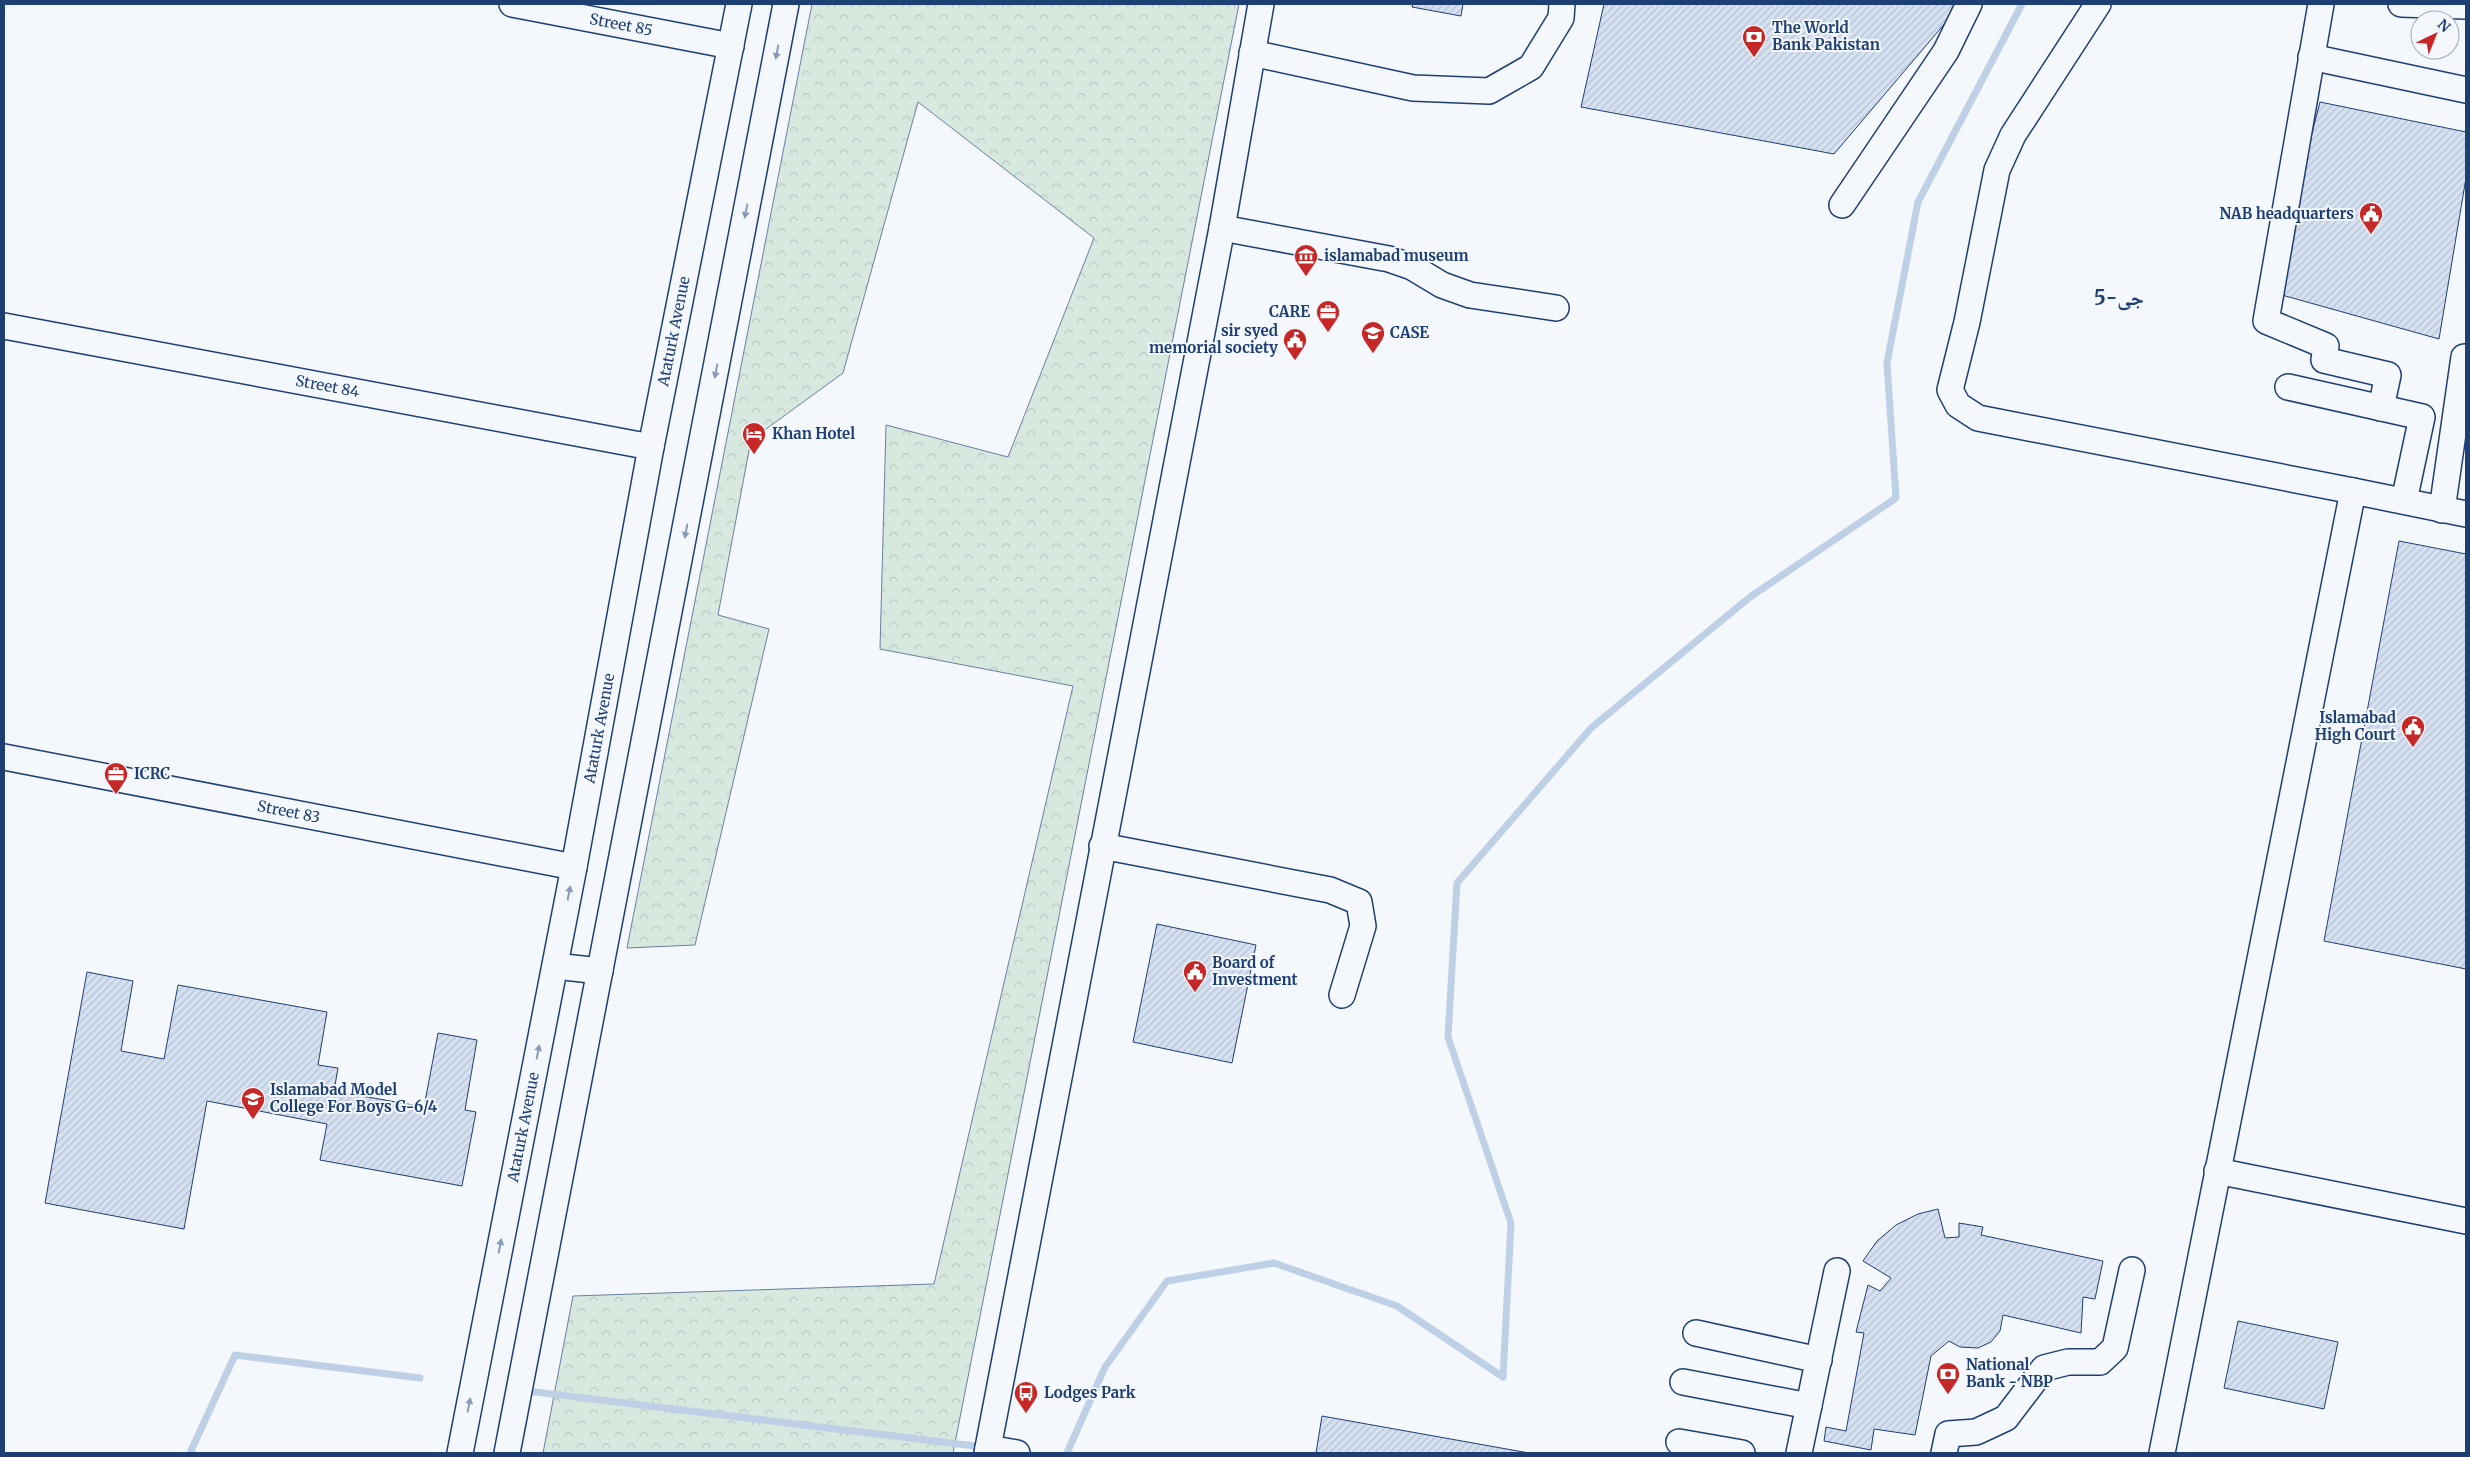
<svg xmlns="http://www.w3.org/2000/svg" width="2470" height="1457" viewBox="0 0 2470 1457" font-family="Merriweather,'Noto Naskh Arabic',serif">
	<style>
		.forest { fill: url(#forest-crowns); stroke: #687fa3 }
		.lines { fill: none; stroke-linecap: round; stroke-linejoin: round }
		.stream { stroke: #bed0e5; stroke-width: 7 }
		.building { fill: url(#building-hatch); stroke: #1d3f73 }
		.minor-casing { stroke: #1d3f73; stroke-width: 28 }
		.minor { stroke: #f4f7fb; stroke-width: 25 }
		.oneway { fill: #889bb7 }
		.labels { text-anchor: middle; stroke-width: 4; stroke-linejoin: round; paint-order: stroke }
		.street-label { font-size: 15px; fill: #1d3f73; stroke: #f4f7fb }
		.poi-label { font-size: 15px; font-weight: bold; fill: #1d3f73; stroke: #f4f7fb; text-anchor: start }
		.district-label { font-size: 20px; font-weight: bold; fill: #1d3f73; stroke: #f4f7fb }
	</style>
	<defs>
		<pattern id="forest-crowns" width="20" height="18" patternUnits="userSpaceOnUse" patternTransform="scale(1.25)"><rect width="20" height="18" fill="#d7e8df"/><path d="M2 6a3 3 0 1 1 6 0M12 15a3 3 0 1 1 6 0" fill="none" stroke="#b8c8c3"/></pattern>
		<pattern id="building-hatch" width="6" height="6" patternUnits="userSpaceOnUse" patternTransform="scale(1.25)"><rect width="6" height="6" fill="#d5e0f0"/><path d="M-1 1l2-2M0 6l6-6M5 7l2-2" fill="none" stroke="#b6c1d1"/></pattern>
	</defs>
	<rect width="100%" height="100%" fill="#f4f7fb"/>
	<!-- forest -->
	<path class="forest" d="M812,4H1239L953,1453H543L573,1296L934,1284L1073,686L880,649L886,425L1008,457L1094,238L918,102L843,373L751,440L718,615L769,629L695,945L627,948Z"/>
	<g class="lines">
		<!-- stream -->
		<path class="stream" d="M527,1391L983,1447
			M190,1453L235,1355L420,1378
			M1067,1453L1105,1367L1167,1281L1274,1263L1397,1306L1503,1377L1511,1223L1448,1037L1457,883L1591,728L1750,597L1896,498L1887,363L1918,202L2022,4"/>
	</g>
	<!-- building -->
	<path class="building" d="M1413,4H1463L1461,16L1412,7Z
		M1604,4H1957V9L1834,154L1581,107Z
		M2320,102L2466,132V178L2439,339L2271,292Z
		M2399,541L2466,554V969L2324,941Z
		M1157,924L1256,945L1232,1063L1133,1042Z
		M87,972L133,981L121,1051L164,1059L178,985L327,1012L318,1065L338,1068L334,1091L424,1107L438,1033L477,1040L465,1110L476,1112L462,1186L320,1160L327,1124L207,1101L184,1229L45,1203Z
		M1938,1209L1945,1238L1959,1237V1223L1983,1227L1981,1235L2103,1261L2095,1299L2083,1297L2081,1333L2003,1315L2000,1331L1991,1342L1978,1348L1960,1347L1949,1341L1931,1356L1915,1435L1874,1429L1871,1450L1824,1441L1826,1427L1846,1431L1864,1333L1856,1332L1868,1285L1880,1291L1891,1278L1863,1261L1877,1241L1896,1225L1918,1214Z
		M2238,1321L2338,1342L2324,1409L2224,1388Z
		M1322,1416L1529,1453H1316Z"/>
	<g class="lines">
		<!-- minor casing -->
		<g class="minor-casing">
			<g id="minor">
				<path id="s1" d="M512,4L731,46"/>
				<path d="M2098,4L2013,135L1997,170L1967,322L1950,390L1958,405L1978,418L2353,491"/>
				<path d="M2321,4L2266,321L2326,346L2324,360L2388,375L2381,408"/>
				<path d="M2401,4L2466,6"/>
				<path d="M1252,53L1413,88L1489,91L1531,67L1561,18L1562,4"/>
				<path d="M2311,57L2466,90"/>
				<path d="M1842,205L1946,51L1969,4"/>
				<path d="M1222,228L1389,259L1412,267L1442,285L1470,295L1556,308"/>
				<path id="s2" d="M4,326L651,447"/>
				<path d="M2288,387L2422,417L2404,501"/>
				<path d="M2442,510L2464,357"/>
				<path id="s3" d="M4,757L574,867"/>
				<path d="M1102,846L1330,890L1359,902L1363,926L1342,995"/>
				<path d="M555,966L600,971"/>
				<path d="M2217,1171L2466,1221"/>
				<path d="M1696,1333L1819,1360"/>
				<path d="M1683,1382L1809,1406"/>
				<path d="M1679,1442L1742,1453"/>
				<path d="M988,1448L1017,1453"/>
				<path id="s4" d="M460,1453L574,867L651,447L739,4"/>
				<path d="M507,1453L786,4"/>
				<path d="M987,1453L1222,228L1261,4"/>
				<path d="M1799,1453L1837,1271"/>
				<path d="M1944,1453L1948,1434L1976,1432L2006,1418L2044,1368L2068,1362H2100L2115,1348L2132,1270"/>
				<path d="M2162,1453L2353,491L2466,514"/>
			</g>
		</g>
		<!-- minor -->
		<use href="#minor" class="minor"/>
	</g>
	<!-- one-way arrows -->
	<defs><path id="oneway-solid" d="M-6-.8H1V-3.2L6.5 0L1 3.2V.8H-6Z" transform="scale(1.25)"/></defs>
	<g class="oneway">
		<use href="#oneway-solid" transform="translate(777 52) rotate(101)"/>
		<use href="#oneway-solid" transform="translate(746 211) rotate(101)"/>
		<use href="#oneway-solid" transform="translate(716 371) rotate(101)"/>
		<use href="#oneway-solid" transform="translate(686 531) rotate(101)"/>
		<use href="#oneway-solid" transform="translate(569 893) rotate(-79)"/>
		<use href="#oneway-solid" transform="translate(538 1052) rotate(-79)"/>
		<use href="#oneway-solid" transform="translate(500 1246) rotate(-79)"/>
		<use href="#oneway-solid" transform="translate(469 1405) rotate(-79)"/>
	</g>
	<!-- icons -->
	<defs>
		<g id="bank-pin" transform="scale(1.25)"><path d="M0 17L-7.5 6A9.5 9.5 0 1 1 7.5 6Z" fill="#c62828" stroke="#f4f7fb"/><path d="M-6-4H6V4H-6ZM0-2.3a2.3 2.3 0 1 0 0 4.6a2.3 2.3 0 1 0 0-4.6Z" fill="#fff"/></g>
		<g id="civic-pin" transform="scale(1.25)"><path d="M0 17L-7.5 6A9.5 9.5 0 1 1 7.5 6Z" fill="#c62828" stroke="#f4f7fb"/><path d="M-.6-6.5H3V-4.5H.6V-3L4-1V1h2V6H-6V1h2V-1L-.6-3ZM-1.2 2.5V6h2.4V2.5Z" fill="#fff"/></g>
		<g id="museum-pin" transform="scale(1.25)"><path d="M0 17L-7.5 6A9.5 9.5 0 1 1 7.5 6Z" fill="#c62828" stroke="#f4f7fb"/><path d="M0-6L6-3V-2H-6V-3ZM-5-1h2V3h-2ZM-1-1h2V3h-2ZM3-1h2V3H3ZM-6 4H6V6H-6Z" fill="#fff"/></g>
		<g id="office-pin" transform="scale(1.25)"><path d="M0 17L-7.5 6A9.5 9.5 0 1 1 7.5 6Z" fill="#c62828" stroke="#f4f7fb"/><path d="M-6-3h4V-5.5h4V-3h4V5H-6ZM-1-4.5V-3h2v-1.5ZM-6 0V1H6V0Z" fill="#fff"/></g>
		<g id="university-pin" transform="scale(1.25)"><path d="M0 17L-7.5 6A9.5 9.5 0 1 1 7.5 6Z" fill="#c62828" stroke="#f4f7fb"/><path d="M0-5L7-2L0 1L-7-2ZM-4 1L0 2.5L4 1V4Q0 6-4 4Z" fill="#fff"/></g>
		<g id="hotel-pin" transform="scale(1.25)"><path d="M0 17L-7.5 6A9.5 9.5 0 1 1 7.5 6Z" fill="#c62828" stroke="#f4f7fb"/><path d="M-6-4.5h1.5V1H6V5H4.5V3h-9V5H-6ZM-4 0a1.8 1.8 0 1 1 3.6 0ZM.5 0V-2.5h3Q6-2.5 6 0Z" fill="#fff"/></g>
		<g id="bus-pin" transform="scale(1.25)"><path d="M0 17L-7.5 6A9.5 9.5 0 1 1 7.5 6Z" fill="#c62828" stroke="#f4f7fb"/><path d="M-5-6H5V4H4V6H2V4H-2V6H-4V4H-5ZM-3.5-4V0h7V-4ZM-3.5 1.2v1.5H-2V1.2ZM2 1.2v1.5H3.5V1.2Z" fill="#fff"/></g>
	</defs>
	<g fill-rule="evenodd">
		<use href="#bank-pin" x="1754" y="37"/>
		<use href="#civic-pin" x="2371" y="214"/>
		<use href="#museum-pin" x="1306" y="256"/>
		<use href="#office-pin" x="1328" y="312"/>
		<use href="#university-pin" x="1373" y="333"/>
		<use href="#civic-pin" x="1295" y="340"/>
		<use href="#hotel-pin" x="754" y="434"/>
		<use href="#civic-pin" x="2413" y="727"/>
		<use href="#office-pin" x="116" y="774"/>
		<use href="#civic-pin" x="1195" y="972"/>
		<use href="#university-pin" x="253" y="1099"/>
		<use href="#bank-pin" x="1948" y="1374"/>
		<use href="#bus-pin" x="1026" y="1393"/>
	</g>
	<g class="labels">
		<!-- street labels -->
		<g class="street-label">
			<text dy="5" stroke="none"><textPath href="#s1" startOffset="111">Street 85</textPath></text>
			<text dy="5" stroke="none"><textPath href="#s4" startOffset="1142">Ataturk Avenue</textPath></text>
			<text dy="5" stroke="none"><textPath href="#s2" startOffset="329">Street 84</textPath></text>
			<text dy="5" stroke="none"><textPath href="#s4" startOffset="738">Ataturk Avenue</textPath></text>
			<text dy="5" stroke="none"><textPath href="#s3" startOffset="290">Street 83</textPath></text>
			<text dy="5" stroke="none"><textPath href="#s4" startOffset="332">Ataturk Avenue</textPath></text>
		</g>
		<!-- poi labels -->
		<g class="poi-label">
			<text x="1772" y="33">The World<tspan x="1772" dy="17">Bank Pakistan</tspan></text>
			<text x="2354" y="219" text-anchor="end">NAB headquarters</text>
			<text x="1324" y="261">islamabad museum</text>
			<text x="1310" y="317" text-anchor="end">CARE</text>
			<text x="1278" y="336" text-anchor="end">sir syed<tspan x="1278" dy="17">memorial society</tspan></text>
			<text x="1390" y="338">CASE</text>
			<text x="772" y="439">Khan Hotel</text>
			<text x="2396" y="723" text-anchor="end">Islamabad<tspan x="2396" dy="17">High Court</tspan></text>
			<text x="134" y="779">ICRC</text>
			<text x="1212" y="968">Board of<tspan x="1212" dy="17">Investment</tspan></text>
			<text x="270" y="1095">Islamabad Model<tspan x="270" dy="17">College For Boys G-6/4</tspan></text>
			<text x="1966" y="1370">National<tspan x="1966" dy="17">Bank - NBP</tspan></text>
			<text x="1044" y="1398">Lodges Park</text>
		</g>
		<!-- district labels -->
		<g class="district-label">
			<text x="2119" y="305">جی-5</text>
		</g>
	</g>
	<!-- border -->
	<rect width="2470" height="1457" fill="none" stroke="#1d3f73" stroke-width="10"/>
	<!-- north arrow -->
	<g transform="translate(2435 35) rotate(43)"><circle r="24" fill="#f4f7fb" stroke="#9eadc5"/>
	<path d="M0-4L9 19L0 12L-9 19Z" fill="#c62828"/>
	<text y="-8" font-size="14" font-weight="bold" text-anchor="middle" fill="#1d3f73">N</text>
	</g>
</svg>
